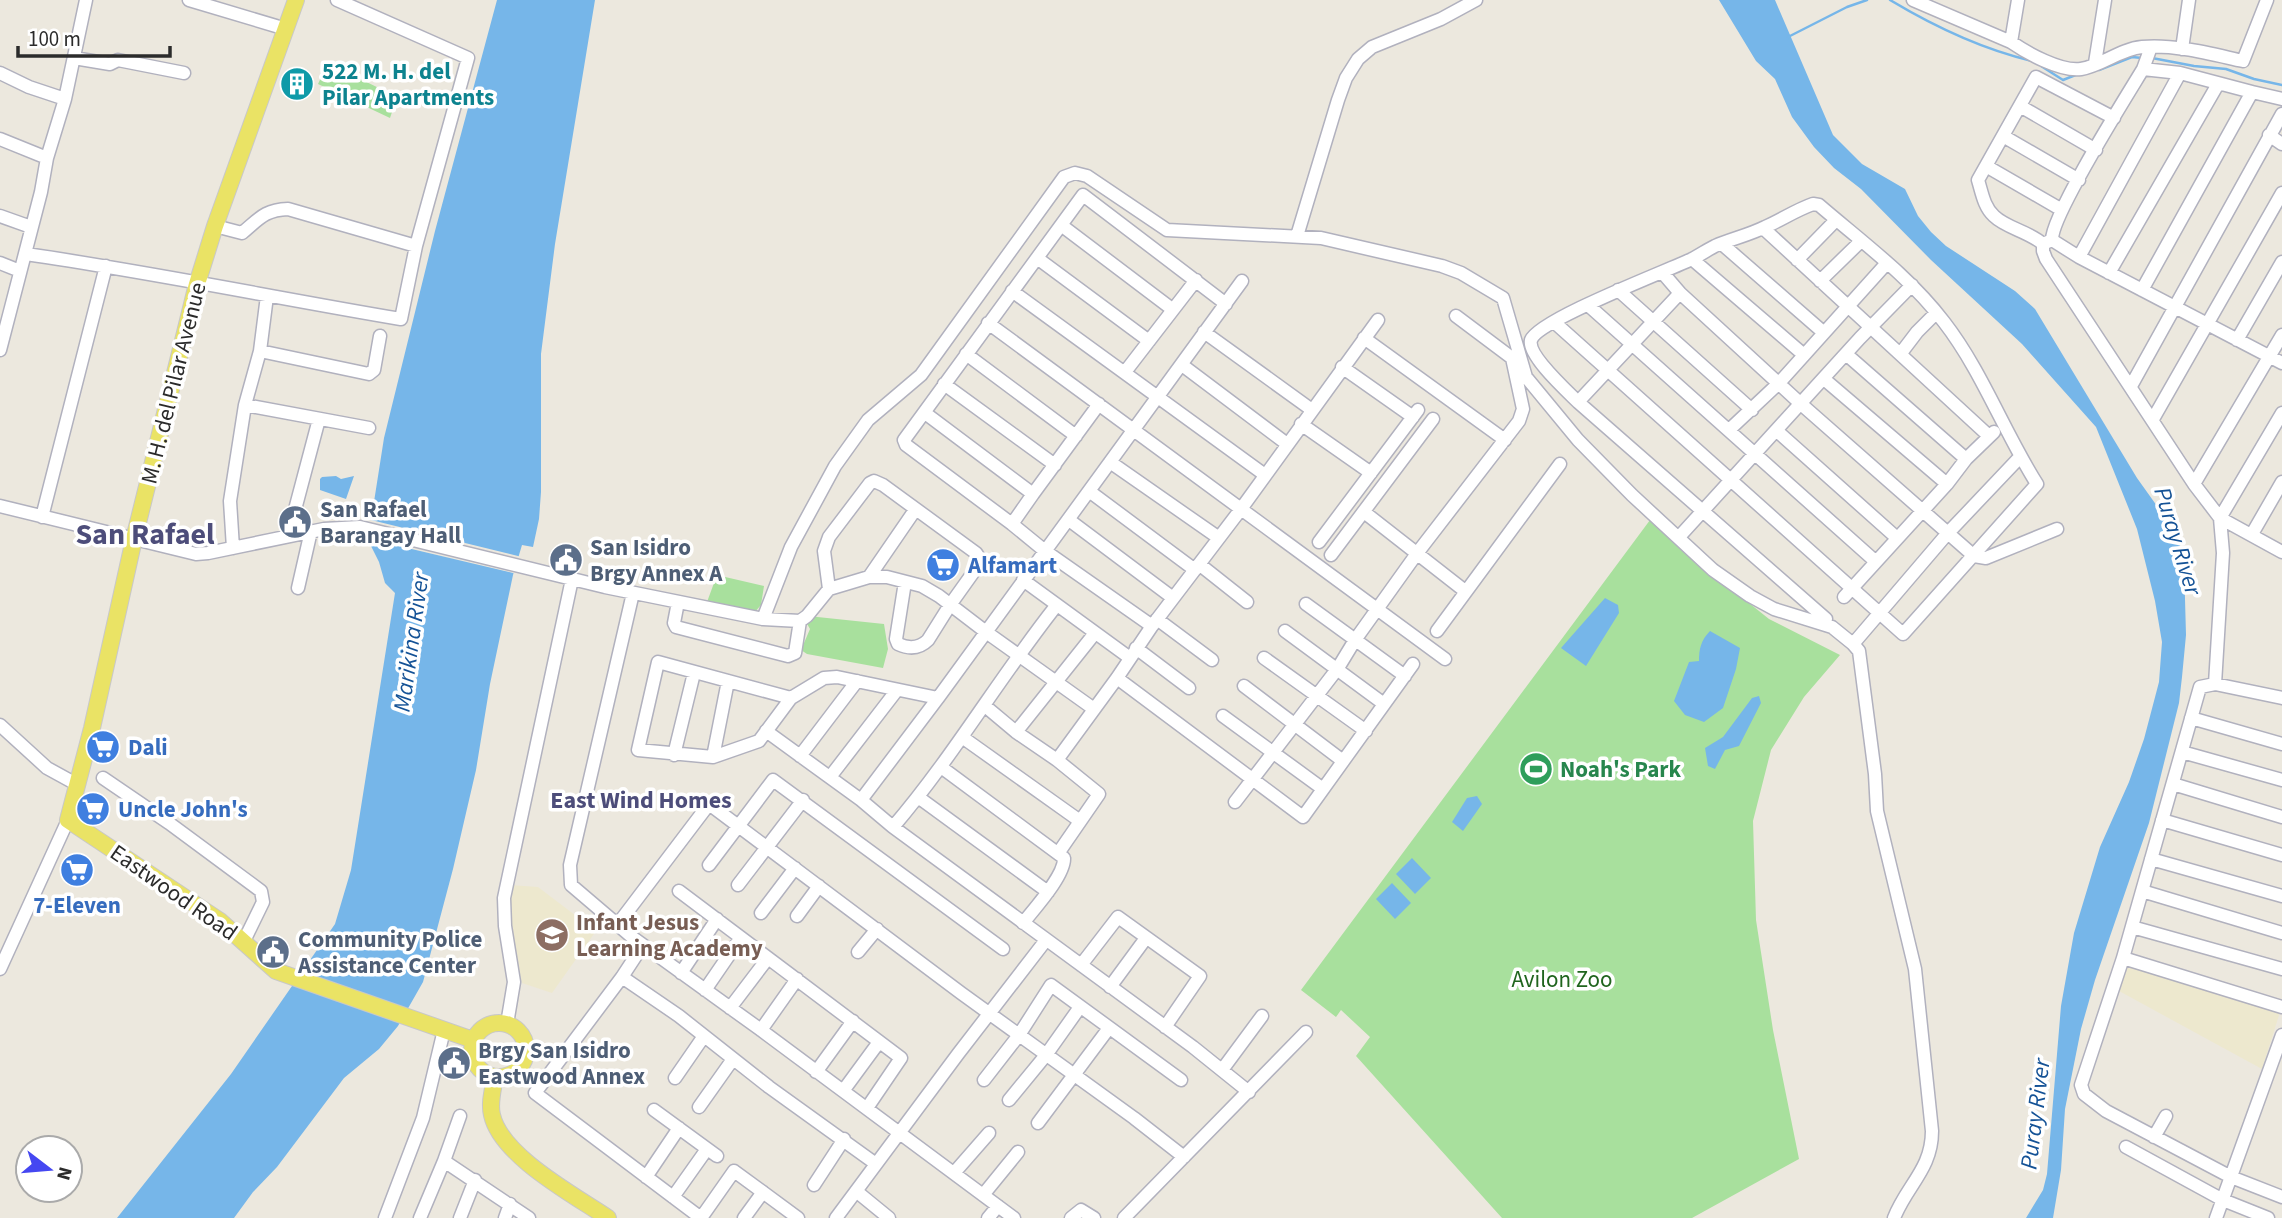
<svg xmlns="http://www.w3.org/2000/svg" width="2282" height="1218" viewBox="0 0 2282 1218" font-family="'Source Sans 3',sans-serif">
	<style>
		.education { fill: #ede8ce }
		.green { fill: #a8e09d }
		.water { fill: #76b6e9 }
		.pier { fill: #ece8de }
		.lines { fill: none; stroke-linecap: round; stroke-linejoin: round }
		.stream { stroke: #76b6e9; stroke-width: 2.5 }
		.minor-casing { stroke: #b1b1be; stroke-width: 15 }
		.major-casing { stroke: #c8c8c8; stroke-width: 18 }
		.minor { stroke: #fff; stroke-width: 12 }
		.major { stroke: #eae365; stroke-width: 16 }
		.labels { text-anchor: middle; stroke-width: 7; stroke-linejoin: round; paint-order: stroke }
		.culture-label { font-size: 23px; font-weight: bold; fill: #0d838f; stroke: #fff; text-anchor: start }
		.street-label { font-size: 23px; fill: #2b2b2b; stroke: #fff }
		.service-label { font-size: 23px; font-weight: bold; fill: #4e5e75; stroke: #fff; text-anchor: start }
		.shop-label { font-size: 23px; font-weight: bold; fill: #366cbe; stroke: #fff; text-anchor: start }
		.leisure-label { font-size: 23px; font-weight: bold; fill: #27864d; stroke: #fff; text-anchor: start }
		.education-label { font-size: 23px; font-weight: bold; fill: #785e54; stroke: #fff; text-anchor: start }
		.park-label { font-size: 23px; fill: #20651e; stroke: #fff }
		.water-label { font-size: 24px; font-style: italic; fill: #145296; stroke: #fff }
		.neighbourhood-label { font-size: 24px; font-weight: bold; fill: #4d4d7a; stroke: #fff }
		.district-label { font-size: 30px; font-weight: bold; fill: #4d4d7a; stroke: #fff }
	</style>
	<rect width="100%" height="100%" fill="#ece8de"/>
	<!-- education -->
	<path class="education" d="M510,885L538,887L596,931L552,993L522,983L511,939L508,893Z
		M2126,964L2281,1009L2262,1069L2119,991Z"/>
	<!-- green -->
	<path class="green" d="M328,63L397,97L390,118L318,84Z
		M1653,516L1709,571L1769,619L1840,655L1804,697L1771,750L1753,821L1756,920L1773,1030L1799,1159L1692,1218H1502L1356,1056L1370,1037L1341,1010L1336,1017L1301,990Z
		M708,573L764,586L761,605L754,613L707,602L714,583Z
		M808,616L884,624L888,649L883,668L807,654L801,650L810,629L806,622Z"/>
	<!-- water -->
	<path class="water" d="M497,0H595L555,244L541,354V492L539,519L533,547L522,545L513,575L490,684L476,770L453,869L423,982L398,1026L379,1049L344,1078L277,1167L253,1192L234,1218H117L231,1074L335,924L351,870L395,593L385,583L379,562L368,540L384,438L435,231Z
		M1719,0H1775L1833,135L1862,164L1905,189L1918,216L1931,232L1946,246L2015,291L2035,309L2137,478L2167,520L2179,542L2184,563L2186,635L2182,677L2179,703L2149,823L2095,980L2081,1029L2065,1109L2061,1170L2053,1218H2026L2043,1190L2047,1174L2061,1006L2074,933L2100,847L2129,782L2144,739L2159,682L2162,642L2155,601L2137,529L2096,427L2022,344L1931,260L1861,189L1834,168L1814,147L1792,117L1775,79L1756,61Z
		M336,476L341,479L354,476L346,499L320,490V479L322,477Z
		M1605,598L1618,605L1619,613L1586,666L1561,648Z
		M1710,631L1740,648L1736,669L1723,708L1704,722L1685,715L1674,701L1689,662L1699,661C1699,649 1701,640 1710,631Z
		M1759,696L1761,703L1739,746L1725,750L1715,769L1708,766L1705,748L1723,737L1752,698Z
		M1477,796L1482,804L1463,831L1452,822L1467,798Z
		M1412,858L1431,878L1415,894L1396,874Z
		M1392,883L1411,903L1395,919L1376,899Z"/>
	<!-- pier -->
	<path class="pier" d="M367,519L522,557L517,574L365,538Z"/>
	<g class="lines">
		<!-- stream -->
		<path class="stream" d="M1890,0C1935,27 1981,49 2032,61
			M1788,37L1847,7L1867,0
			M2152,58L2194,66L2226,69L2254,79L2282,85
			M2041,66L2063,80L2078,74
			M2099,70L2132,57L2142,58"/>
		<!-- minor casing -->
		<g class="minor-casing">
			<path id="minor" d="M189,0L286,29
				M1913,0L2011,42C2027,53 2061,72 2081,69C2101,66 2120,49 2142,47C2175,44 2211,54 2243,61L2267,0
				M2011,42L2018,0
				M2182,49L2189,0
				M74,58L110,64L118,60L184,73
				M2095,63L2105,0
				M2143,69L2180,73L2252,92
				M0,73L29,87L65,99
				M2020,106L2096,150
				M2114,118L2036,77L1978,180C1982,193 1984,207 1994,216C2006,228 2028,231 2043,244L2052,240L2079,257L2282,363
				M2269,135L2282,144
				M2003,136L2079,180
				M0,139L47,158
				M1986,166L2062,210
				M0,216L31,227
				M1061,225L1172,309
				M215,226L242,233C259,219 264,210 288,209L416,246
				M1763,228L1989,436
				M1297,236L1338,100L1346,78L1358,59L1372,47L1441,19L1476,0
				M2052,240C2051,216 2126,97 2143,69L2151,47
				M1722,244L1823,332
				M2043,244V251L2046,259L2194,484L2220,518L2282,552
				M26,254C151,272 276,298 401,319L416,246L468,58L337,0
				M2079,257L2180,73
				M1037,258L1149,341
				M1692,259L1804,355
				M1797,260L1836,220
				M0,263L20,271
				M1662,272L1680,293L1801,404L1974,556L1986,558L2057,529
				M2109,273L2218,84
				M1820,281L1861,241
				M1618,290L1752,410
				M2142,290L2252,92L2282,99
				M1012,291L1265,475
				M1588,305L1875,561
				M1554,322L1903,634L2037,484C2004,432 1982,371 1944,322C1910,277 1862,242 1819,205L1813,204C1796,210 1781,220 1765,227C1749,235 1731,239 1715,246C1707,250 1700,255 1692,259C1667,271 1538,320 1531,340C1527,355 1568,392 1578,402L1826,619
				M988,323L1445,659
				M1204,332L1312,410
				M1364,338L1505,440
				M2237,340L2282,262
				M0,350L41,192L47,158L65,99L86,0
				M260,351L369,374L374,370L380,336
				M1901,353L1917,332L1936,313
				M966,354L1076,436
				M1846,354L1966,459
				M1182,365L1287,444
				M1342,367L1413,417
				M1125,372L1196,280
				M1824,379L1947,484
				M944,384L1055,465
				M2131,386L2282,114
				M1578,402L1680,293
				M245,405L369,428
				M925,413L1033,494L1012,524L906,445L904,440L1083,195L1226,304
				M2153,419L2282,193
				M1301,424L1371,473
				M1729,430L1779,383L1886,264
				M1777,431L1897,538
				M1110,462L1219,538
				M2194,484L2282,335
				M1089,491L1195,570
				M1033,494L1099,404
				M0,506L196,554L208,553L324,529L360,527L605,587L763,619L800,621L807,616L829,589L869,577H887L922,586L939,596L986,632L1094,709
				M1364,512L1465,591
				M42,517L106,266
				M1069,520L1173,598
				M1012,524L1045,551L1152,626
				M2252,534L2282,482
				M288,536L319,419
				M1679,537L1860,338L1912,285
				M1319,542L1418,410
				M233,548L230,501L245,405L260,351L267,296
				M1331,555L1433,419
				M1199,564L1247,602
				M869,577L915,510
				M1023,580L1130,658
				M298,588L311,531
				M829,589L824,551L829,537L870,483L874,481L883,485L976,553L980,559V563L950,605L928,640C919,649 909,649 898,644L896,639L905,582
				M633,593L570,865L571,885L632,937L761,1030L1014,1218
				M1844,597L1947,484L1966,459L1994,432
				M678,602L674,623L676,627L788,656L795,653L800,621
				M1306,604L1405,676
				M763,619L791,547L835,466L868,420L921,375L1064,177L1075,173L1087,176L1167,230L1321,238L1442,266L1461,273L1503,298L1526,377L1578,440L1632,495L1713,570L1750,596L1774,609L1832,627L1853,644L1859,651L1875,774L1877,811L1915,969L1932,1131C1932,1169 1907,1185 1894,1218
				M1157,619L1212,660
				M1285,631L1384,704
				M1437,631L1560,464
				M1853,644L1947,534L2020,457
				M1136,648L1189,688
				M1264,658L1366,731
				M658,662L791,698L759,741L713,757L638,750Z
				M1117,678L1303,817L1413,664
				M2215,684L2223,553L2220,518L2282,413
				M1244,686L1343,761
				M791,698L824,678L837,677L938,698L1242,281
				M2282,698L2215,684L2200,687L2123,958L2081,1085L2084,1094L2106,1111L2231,1177L2282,1197
				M985,706L1016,732L1057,760L1117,678L1152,626L1241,509L1378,320
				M1223,716L1323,789
				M2191,718L2282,744
				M0,725L47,768L78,785
				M766,731L861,800L938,698
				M1016,732L1095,633
				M962,737L1080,821
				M2182,752L2282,780
				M674,755L694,673
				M800,756L857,681
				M713,757L728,681
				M1057,760L1099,794L1059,852
				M941,767L1064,858C1065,875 1035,908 1023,923
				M830,777L897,690
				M103,778L169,823L261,891L263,902L244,941
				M2173,784L2282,817
				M918,797L1048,892
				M861,800L893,827L1193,1047L1249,1092
				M1235,802L1338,668L1355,640L1418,552L1519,421L1523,409L1512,358L1456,316
				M2162,820L2282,855
				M893,827C953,757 999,678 1056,606
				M2151,859L2282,896
				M709,865L773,780L1003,949
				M738,885L803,800
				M679,891L901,1058L867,1108
				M2142,891L2282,933
				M761,913L795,868
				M797,916L819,886
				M618,924L709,804L961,993L1134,1118L1184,1157
				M2132,927L2282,969
				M643,945L622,977L535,1093L701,1218
				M858,952L877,929
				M2123,958L2282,1007
				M1081,965L1118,917L1200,976L1165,1027
				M0,969L68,820
				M681,973L717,919
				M622,977L679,1016L769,1087L876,1164
				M1110,987L1146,938
				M705,990L740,939
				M730,1008L768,958
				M507,1024L514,982L505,926L504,898L572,579
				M761,1030L797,979
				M1222,1070L1262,1016
				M816,1072L853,1021
				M675,1078L704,1036
				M984,1080L1019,1035L1051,985L1181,1080
				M843,1091L879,1042
				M1009,1100L1046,1055L1080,1007
				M699,1107L733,1059
				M654,1110L717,1156
				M460,1116L444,1161L529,1218
				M1038,1123L1109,1028
				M2154,1137L2166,1116
				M2126,1147L2223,1200L2268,1218
				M954,1173L989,1133
				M646,1177L679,1128
				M814,1185L844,1139
				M856,1191L889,1218
				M983,1195L1018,1152
				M673,1197L707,1149
				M385,1218L423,1118L444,1030
				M420,1218L444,1161
				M460,1218L475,1180
				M505,1218L510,1204
				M701,1218L734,1171L798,1218
				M744,1218L763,1192
				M836,1218L958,1054L1046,940
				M988,1218L998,1206
				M1071,1218L1081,1210L1094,1218
				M1124,1218L1306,1032
				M2216,1218L2282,1035"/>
		</g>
		<!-- major casing -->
		<g class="major-casing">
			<path id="major" d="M296,0L215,226L197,284L134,539L92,728L68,820L220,921L276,971L473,1040
				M472 1050a27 27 0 1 1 54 0a27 27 0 1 1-54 0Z
				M495,1077C493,1090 489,1103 492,1115C501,1156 574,1195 608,1218"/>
		</g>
		<!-- minor -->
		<use href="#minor" class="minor"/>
		<!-- major -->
		<use href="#major" class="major"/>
	</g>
	<!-- icons -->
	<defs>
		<g id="building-disc" transform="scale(1.75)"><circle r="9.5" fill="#0f9aa8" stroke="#fff"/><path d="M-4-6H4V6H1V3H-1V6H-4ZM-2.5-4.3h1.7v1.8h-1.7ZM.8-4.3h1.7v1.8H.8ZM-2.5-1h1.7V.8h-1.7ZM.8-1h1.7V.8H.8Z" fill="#fff"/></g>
		<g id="civic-disc" transform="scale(1.75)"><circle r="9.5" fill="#5c6f8a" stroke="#fff"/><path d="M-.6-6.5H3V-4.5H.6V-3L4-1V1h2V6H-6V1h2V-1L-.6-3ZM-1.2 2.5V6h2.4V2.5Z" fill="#fff"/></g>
		<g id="supermarket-disc" transform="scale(1.75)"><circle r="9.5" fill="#3f7fe0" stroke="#fff"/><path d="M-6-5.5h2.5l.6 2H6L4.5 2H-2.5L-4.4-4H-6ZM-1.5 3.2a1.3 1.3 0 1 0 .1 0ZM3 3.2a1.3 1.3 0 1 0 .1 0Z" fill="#fff"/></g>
		<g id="stadium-disc" transform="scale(1.75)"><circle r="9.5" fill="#2e9e5b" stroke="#fff"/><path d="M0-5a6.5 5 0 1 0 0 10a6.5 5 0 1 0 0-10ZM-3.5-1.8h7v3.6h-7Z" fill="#fff"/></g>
		<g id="school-disc" transform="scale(1.75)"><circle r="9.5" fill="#8d6e63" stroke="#fff"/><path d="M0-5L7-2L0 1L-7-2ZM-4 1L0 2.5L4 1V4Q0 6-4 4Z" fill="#fff"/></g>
	</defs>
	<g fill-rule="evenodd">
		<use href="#building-disc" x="297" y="84"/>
		<use href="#civic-disc" x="295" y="522"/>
		<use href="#civic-disc" x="566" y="560"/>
		<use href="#supermarket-disc" x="943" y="565"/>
		<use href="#supermarket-disc" x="103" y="747"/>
		<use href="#stadium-disc" x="1536" y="769"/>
		<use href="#supermarket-disc" x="93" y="809"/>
		<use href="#supermarket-disc" x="77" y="870"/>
		<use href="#school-disc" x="552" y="935"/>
		<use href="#civic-disc" x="273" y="952"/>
		<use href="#civic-disc" x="454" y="1063"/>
	</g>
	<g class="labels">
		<!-- culture labels -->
		<g class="culture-label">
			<text x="322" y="79">522 M. H. del<tspan x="322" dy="26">Pilar Apartments</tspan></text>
		</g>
		<!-- street labels -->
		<g class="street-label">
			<text transform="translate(173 383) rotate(-76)" y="8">M. H. del Pilar Avenue</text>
			<text transform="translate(174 892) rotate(35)" y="8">Eastwood Road</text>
		</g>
		<!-- service labels -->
		<g class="service-label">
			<text x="320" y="517">San Rafael<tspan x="320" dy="26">Barangay Hall</tspan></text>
			<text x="590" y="555">San Isidro<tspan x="590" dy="26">Brgy Annex A</tspan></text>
			<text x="298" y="947">Community Police<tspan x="298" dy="26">Assistance Center</tspan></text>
			<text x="478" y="1058">Brgy San Isidro<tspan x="478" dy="26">Eastwood Annex</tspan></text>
		</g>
		<!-- shop labels -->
		<g class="shop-label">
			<text x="968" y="573">Alfamart</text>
			<text x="128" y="755">Dali</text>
			<text x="118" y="817">Uncle John's</text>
			<text x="77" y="913" text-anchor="middle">7-Eleven</text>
		</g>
		<!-- leisure labels -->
		<g class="leisure-label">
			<text x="1560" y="777">Noah's Park</text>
		</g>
		<!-- education labels -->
		<g class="education-label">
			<text x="576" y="930">Infant Jesus<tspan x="576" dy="26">Learning Academy</tspan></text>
		</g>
		<!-- park labels -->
		<g class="park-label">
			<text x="1562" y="987">Avilon Zoo</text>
		</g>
		<!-- water labels -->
		<g class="water-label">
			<text transform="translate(2178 541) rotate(73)" y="8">Puray River</text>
			<text transform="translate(411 642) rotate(-82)" y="8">Marikina River</text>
			<text transform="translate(2035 1114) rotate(-83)" y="8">Puray River</text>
		</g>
		<!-- neighbourhood labels -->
		<g class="neighbourhood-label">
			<text x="641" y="808">East Wind Homes</text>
		</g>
		<!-- district labels -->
		<g class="district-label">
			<text x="145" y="544">San Rafael</text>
		</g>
	</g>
	<!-- north arrow -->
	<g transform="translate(49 1169) rotate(106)"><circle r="33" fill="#ffffff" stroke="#aaaaaa" stroke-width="2"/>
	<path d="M0-5L12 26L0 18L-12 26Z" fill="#4547f1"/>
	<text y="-10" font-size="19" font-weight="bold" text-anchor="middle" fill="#2b2b2b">N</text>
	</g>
	<!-- scale -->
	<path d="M18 46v10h152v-10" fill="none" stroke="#2b2b2b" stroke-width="3.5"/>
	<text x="28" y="46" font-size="21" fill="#2b2b2b" stroke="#ffffff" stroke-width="5" paint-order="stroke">100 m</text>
</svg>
